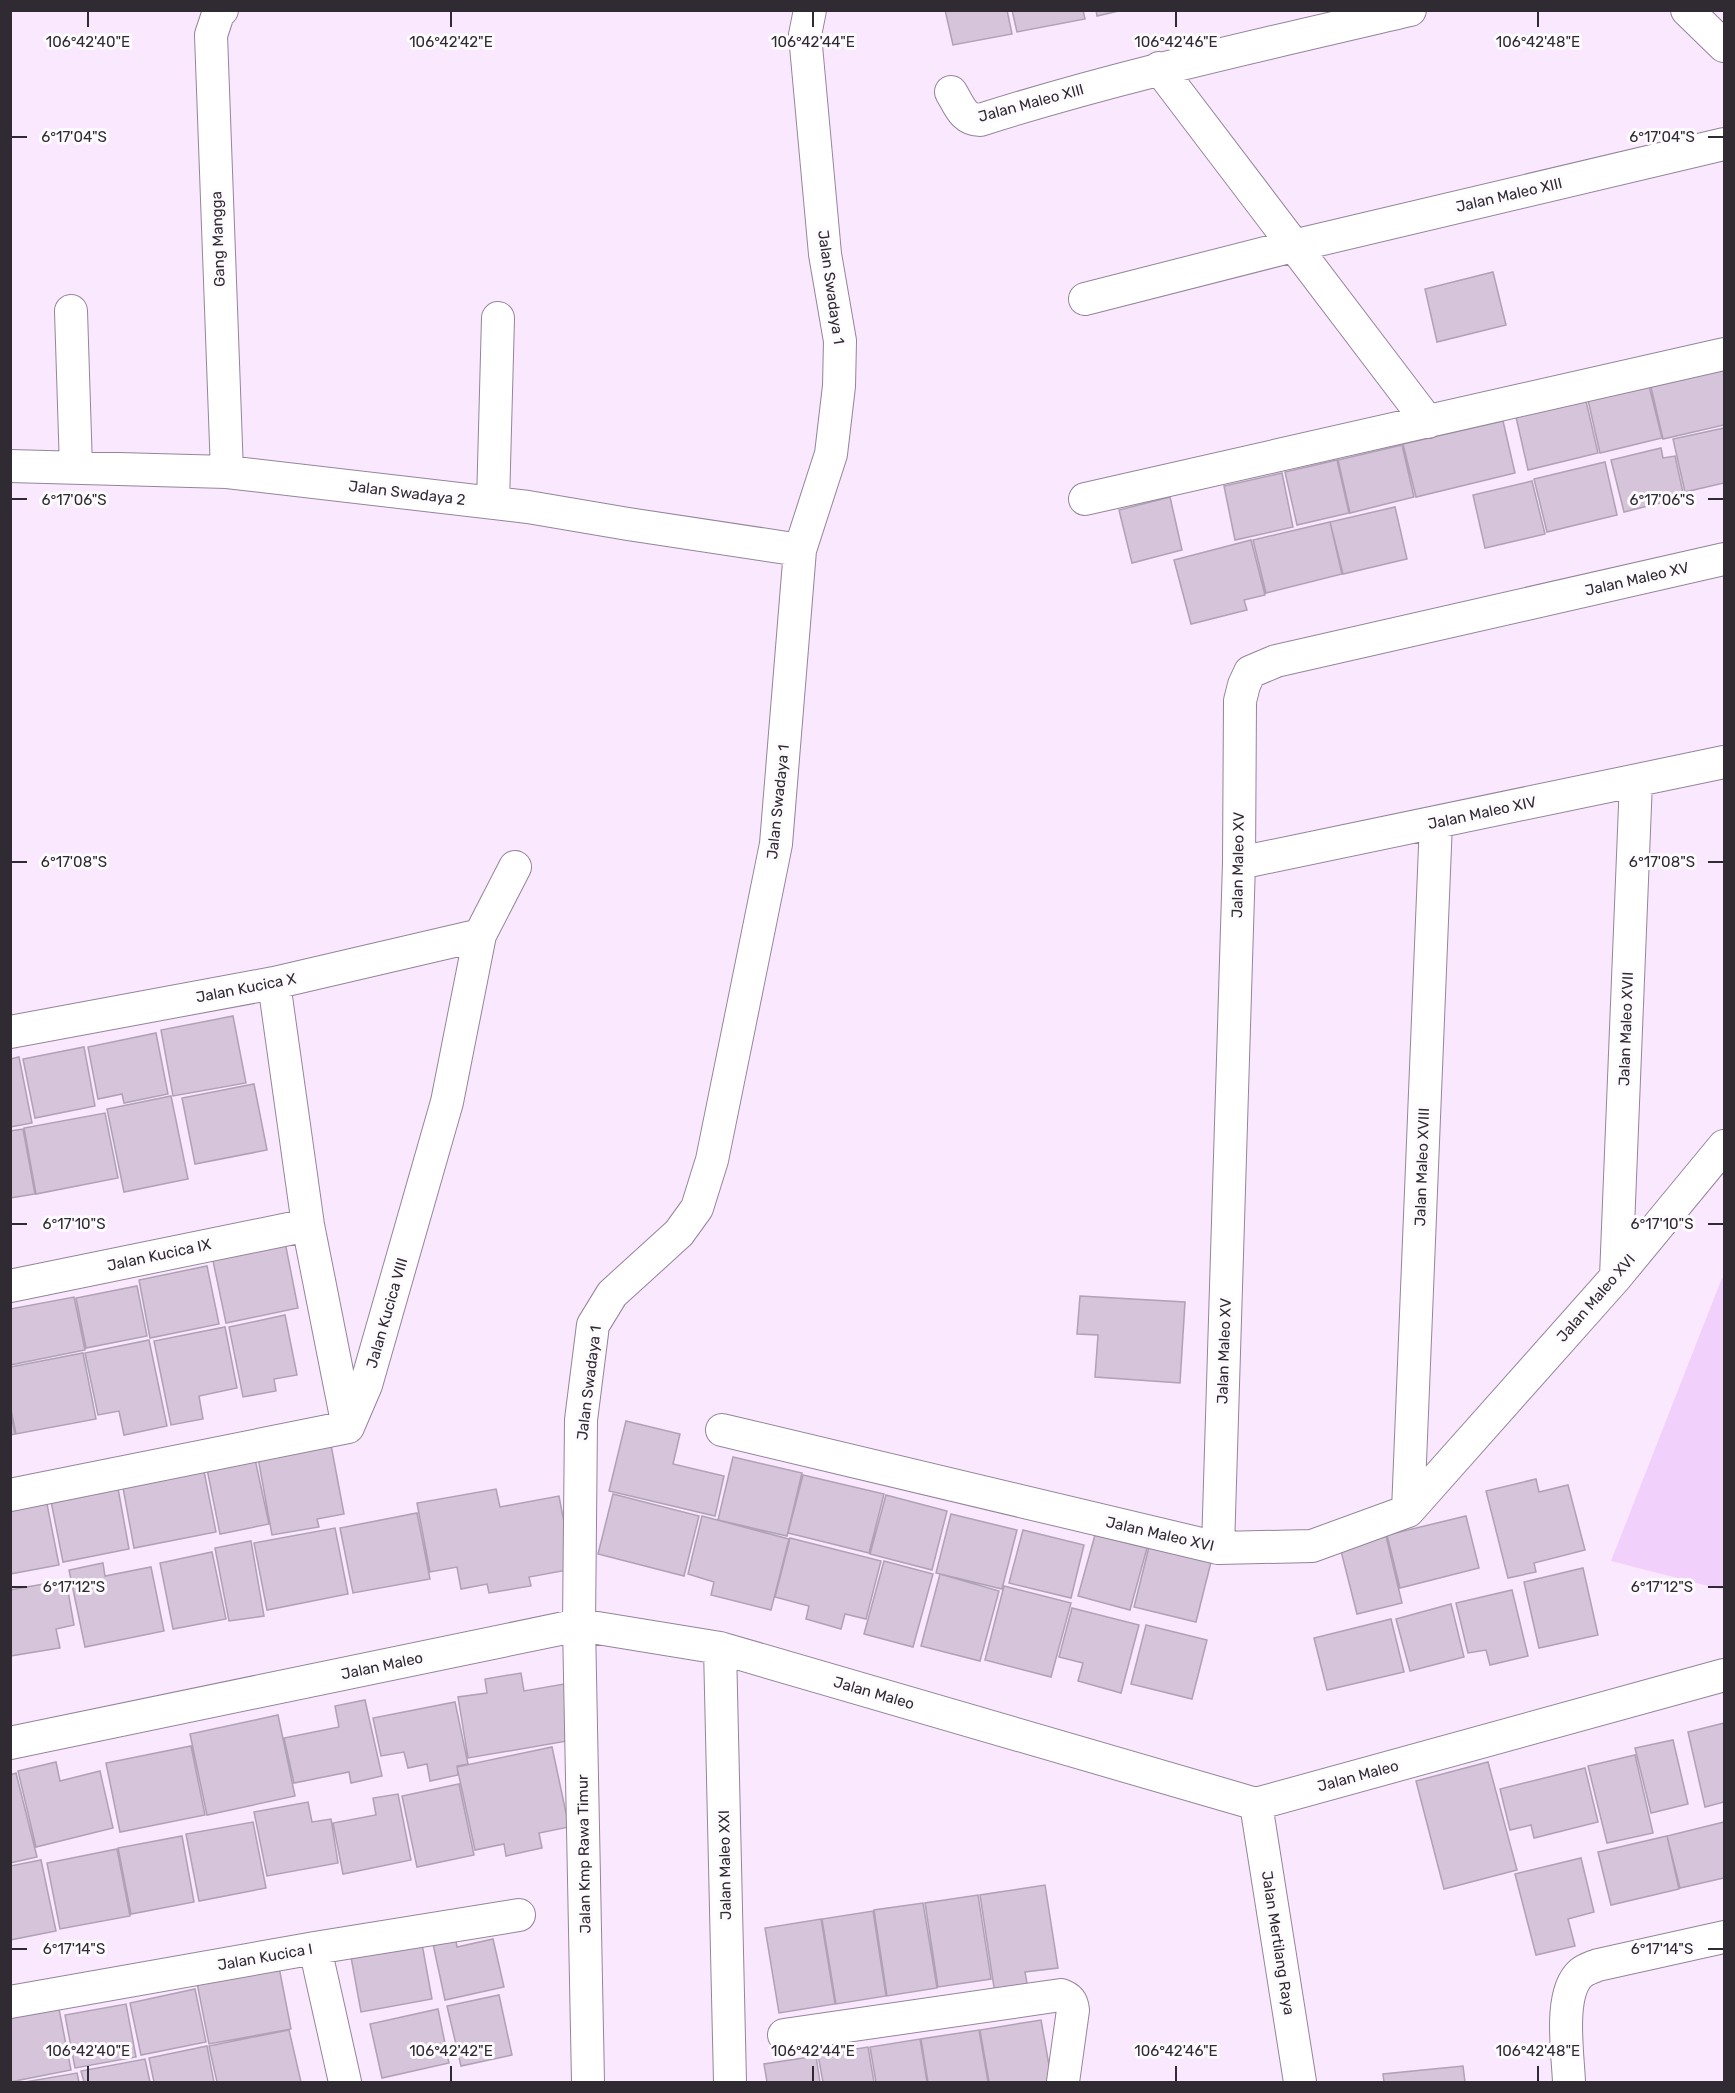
<svg xmlns="http://www.w3.org/2000/svg" width="1735" height="2093" viewBox="0 0 1735 2093" font-family="Rubik,sans-serif">
	<style>
		.green { fill: #f1d1fb }
		.building { fill: #d5c4da; stroke: #b0a1b5; stroke-width: 1.5 }
		.lines { fill: none; stroke-linecap: round; stroke-linejoin: round }
		.street-casing { stroke: #948599; stroke-width: 34 }
		.street { stroke: #fff; stroke-width: 32 }
		.ticks { fill: none; stroke: #302a32; stroke-width: 2 }
		.labels { text-anchor: middle; stroke-width: 6; stroke-linejoin: round; paint-order: stroke }
		.street-label { font-size: 15px; fill: #302a32; stroke: #fefbff }
		.ticks-label { font-size: 15px; text-anchor: middle; fill: #302a32; stroke: #fefbff; stroke-width: 6; stroke-linejoin: round; paint-order: stroke }
	</style>
	<rect width="100%" height="100%" fill="#f9e8fe"/>
	<!-- green -->
	<path class="green" d="M1722,1278L1724,1279V1590L1611,1561Z"/>
	<!-- building -->
	<path class="building" d="M945,10H1007L1012,34L953,45Z
		M1012,10H1083L1085,19L1017,32Z
		M1096,10H1123L1097,16Z
		M1493,272L1506,325L1437,342L1425,289Z
		M1724,369V425L1663,439L1651,387Z
		M1649,386L1662,438L1600,453L1588,400Z
		M1586,401L1598,453L1528,470L1516,417Z
		M1503,421L1515,473L1416,497L1403,444Z
		M1724,428V483L1685,492L1673,439Z
		M1402,445L1414,497L1350,513L1338,460Z
		M1661,448L1663,458L1675,456L1684,497L1624,512L1611,460Z
		M1337,460L1349,513L1297,525L1285,472Z
		M1605,462L1617,515L1547,532L1534,479Z
		M1282,473L1293,527L1235,540L1224,486Z
		M1532,481L1545,534L1485,548L1473,495Z
		M1170,497L1182,550L1132,563L1119,510Z
		M1395,507L1407,559L1343,574L1330,522Z
		M1330,522L1342,574L1266,593L1253,540Z
		M1251,540L1265,595L1244,600L1247,610L1191,624L1174,560Z
		M233,1016L246,1083L173,1096L161,1030Z
		M156,1033L168,1094L124,1103L122,1094L98,1099L88,1047Z
		M84,1047L95,1106L35,1118L23,1059Z
		M19,1057L32,1123L10,1127V1059Z
		M254,1084L267,1150L195,1164L182,1098Z
		M171,1096L188,1179L124,1192L107,1109Z
		M105,1113L118,1178L36,1194L24,1128Z
		M23,1129L35,1194L10,1198V1131Z
		M285,1242L298,1308L226,1323L212,1256Z
		M207,1266L219,1324L150,1338L139,1280Z
		M137,1286L147,1336L86,1348L76,1298Z
		M1080,1296L1185,1302L1180,1383L1095,1377L1098,1335L1077,1334Z
		M74,1297L85,1350L10,1365V1309Z
		M285,1315L297,1375L274,1379L276,1391L243,1397L229,1327Z
		M225,1327L237,1388L199,1396L203,1419L171,1425L154,1341Z
		M149,1340L167,1426L124,1435L119,1411L98,1415L85,1353Z
		M83,1353L96,1419L16,1434L10,1405V1367Z
		M10,1410L15,1434L10,1435Z
		M626,1421L680,1434L673,1464L724,1476L715,1516L609,1491Z
		M331,1445L344,1514L317,1519L319,1527L272,1535L258,1458Z
		M733,1457L802,1473L787,1536L718,1520Z
		M255,1459L269,1524L220,1534L207,1469Z
		M203,1466L216,1532L134,1548L122,1482Z
		M803,1475L884,1494L869,1553L788,1533Z
		M1536,1479L1539,1492L1568,1485L1585,1550L1534,1563L1536,1572L1508,1578L1486,1491Z
		M117,1483L129,1549L63,1562L50,1496Z
		M496,1489L500,1507L559,1496L573,1569L529,1577L531,1586L489,1593L487,1584L461,1589L457,1567L430,1572L417,1503Z
		M613,1494L699,1516L684,1576L598,1554Z
		M886,1495L947,1511L932,1570L870,1554Z
		M46,1499L59,1565L10,1574V1506Z
		M417,1513L430,1579L353,1593L340,1528Z
		M951,1514L1017,1530L1002,1589L936,1573Z
		M702,1516L789,1539L771,1610L711,1595L714,1582L688,1574Z
		M1466,1516L1479,1568L1400,1588L1387,1535Z
		M335,1528L348,1594L267,1610L254,1543Z
		M1023,1530L1084,1545L1071,1598L1009,1583Z
		M1095,1535L1147,1548L1130,1610L1078,1596Z
		M1386,1536L1402,1603L1357,1614L1340,1547Z
		M790,1538L881,1561L866,1619L845,1614L841,1629L806,1619L809,1606L775,1597Z
		M251,1541L264,1616L229,1621L215,1548Z
		M1149,1547L1211,1562L1196,1622L1134,1607Z
		M212,1552L226,1619L173,1629L160,1563Z
		M884,1561L933,1574L913,1647L864,1634Z
		M103,1563L105,1576L151,1567L164,1631L85,1647L69,1570Z
		M1583,1568L1598,1635L1539,1648L1524,1582Z
		M940,1574L999,1591L980,1661L921,1646Z
		M66,1580L74,1625L56,1629L60,1648L10,1656V1590Z
		M1004,1586L1071,1603L1051,1677L985,1660Z
		M1512,1590L1528,1656L1490,1665L1486,1650L1468,1653L1456,1603Z
		M1451,1604L1464,1657L1410,1671L1396,1619Z
		M1072,1608L1139,1625L1121,1693L1078,1681L1083,1663L1059,1657Z
		M1391,1619L1404,1672L1327,1690L1314,1638Z
		M1146,1625L1207,1640L1192,1699L1131,1684Z
		M521,1673L524,1691L564,1684L573,1740L468,1758L458,1697L487,1693L485,1679Z
		M365,1700L382,1776L351,1783L349,1772L294,1783L284,1738L339,1727L335,1706Z
		M455,1702L468,1764L457,1766L458,1775L430,1781L427,1764L408,1768L404,1752L381,1756L373,1718Z
		M278,1715L295,1796L207,1815L190,1734Z
		M1724,1723V1802L1705,1807L1688,1732Z
		M1673,1740L1688,1804L1651,1813L1635,1748Z
		M191,1746L205,1815L120,1832L106,1763Z
		M552,1747L569,1827L539,1833L542,1848L506,1856L504,1844L475,1850L457,1767Z
		M1635,1755L1653,1833L1607,1843L1588,1766Z
		M56,1762L60,1781L100,1771L113,1828L36,1847L18,1771Z
		M1488,1762L1517,1870L1444,1889L1416,1781Z
		M1585,1768L1598,1822L1534,1838L1531,1825L1510,1830L1500,1789Z
		M16,1773L37,1857L10,1863V1775Z
		M459,1784L474,1855L417,1867L402,1796Z
		M398,1794L411,1860L343,1874L333,1823L376,1815L373,1798Z
		M308,1802L312,1822L331,1819L338,1863L267,1876L254,1812Z
		M253,1822L266,1888L199,1901L186,1834Z
		M1724,1822V1878L1680,1888L1667,1836Z
		M182,1836L194,1902L131,1914L118,1848Z
		M1667,1836L1679,1889L1611,1905L1598,1852Z
		M117,1849L130,1916L60,1929L47,1863Z
		M1581,1858L1594,1912L1568,1919L1575,1946L1536,1955L1515,1874Z
		M41,1860L56,1931L10,1940V1866Z
		M1045,1885L1058,1968L1025,1972L1028,1989L995,1994L980,1895Z
		M978,1895L991,1979L938,1987L925,1903Z
		M923,1903L937,1988L887,1996L874,1910Z
		M873,1911L886,1996L836,2004L822,1919Z
		M821,1919L835,2004L779,2013L765,1928Z
		M455,1935L457,1947L493,1939L504,1987L445,2000L432,1939Z
		M422,1944L432,1999L361,2012L351,1957Z
		M278,1962L291,2029L209,2044L196,1978Z
		M195,1989L206,2042L141,2055L130,2003Z
		M499,1995L512,2055L461,2066L447,2006Z
		M58,2004L71,2070L10,2082V2013Z
		M126,2004L136,2057L75,2068L65,2015Z
		M438,2009L449,2063L382,2078L370,2024Z
		M1041,2020L1052,2082H989L980,2030Z
		M289,2030L301,2082H217L209,2046Z
		M979,2030L988,2082H928L921,2039Z
		M920,2039L927,2082H876L870,2047Z
		M207,2046L214,2082H154L149,2058Z
		M868,2047L874,2082H823L818,2055Z
		M816,2056L820,2082H767L764,2064Z
		M145,2059L150,2082H84L81,2071Z
		M1463,2066L1465,2082H1384L1383,2074Z
		M77,2073L79,2082H25Z"/>
	<g class="lines">
		<!-- street casing -->
		<g class="street-casing">
			<path id="street" d="M222,10L218,14L211,35L227,472
				M1687,10L1724,46
				M1159,68L1428,422
				M951,92C959,105 963,120 980,120C1121,75 1266,44 1410,10
				M1085,299L1293,246L1724,144
				M71,311L76,468
				M10,466L227,472L528,507L628,524L800,550
				M1085,499L1724,354
				M493,503L498,318
				M1239,863L1724,762
				M274,983L308,1225L348,1427
				M10,1032L274,983L480,935
				M1616,1277L1636,781
				M10,1286L308,1225
				M722,1430L1218,1548L1312,1546L1408,1511L1616,1277L1724,1146
				M10,1495L348,1427L366,1385L447,1102L480,935L515,867
				M1408,1511L1436,822
				M1218,1548L1239,863L1240,701L1244,685L1250,672L1276,661L1724,559
				M720,1648L730,2082
				M10,1743L579,1625L720,1648L1256,1804L1724,1675
				M1256,1804L1300,2082
				M315,1948L345,2082
				M10,2002L315,1948L519,1915
				M784,2035L1061,1995C1069,1998 1072,2001 1073,2010L1063,2082
				M588,2082L579,1625L581,1420L593,1325L612,1294L679,1233L697,1208L712,1160L776,844L800,550L831,454L839,386L840,341L825,254L805,35L810,10
				M1569,2082C1568,2054 1558,1993 1581,1973C1586,1969 1593,1967 1598,1965L1724,1937"/>
		</g>
		<!-- street -->
		<use href="#street" class="street"/>
	</g>
	<!-- ticks -->
	<path class="ticks" d="M88,12V27M451,12V27M813,12V27M1176,12V27M1538,12V27M12,137H27M1708,137H1723M12,499H27M1708,499H1723M12,862H27M1708,862H1723M12,1224H27M1708,1224H1723M12,1587H27M1708,1587H1723M12,1949H27M1708,1949H1723M88,2066V2081M451,2066V2081M813,2066V2081M1176,2066V2081M1538,2066V2081"/>
	<g class="labels">
		<!-- street labels -->
		<g class="street-label">
			<text transform="translate(1031 103) rotate(-15)" y="5">Jalan Maleo XIII</text>
			<text transform="translate(1509 195) rotate(-13)" y="5">Jalan Maleo XIII</text>
			<text transform="translate(218 239) rotate(-92)" y="5">Gang Mangga</text>
			<text transform="translate(831 287) rotate(82)" y="5">Jalan Swadaya 1</text>
			<text transform="translate(407 493) rotate(7)" y="5">Jalan Swadaya 2</text>
			<text transform="translate(1637 579) rotate(-13)" y="5">Jalan Maleo XV</text>
			<text transform="translate(778 802) rotate(-84)" y="5">Jalan Swadaya 1</text>
			<text transform="translate(1482 813) rotate(-12)" y="5">Jalan Maleo XIV</text>
			<text transform="translate(1238 865) rotate(-89)" y="5">Jalan Maleo XV</text>
			<text transform="translate(246 988) rotate(-11)" y="5">Jalan Kucica X</text>
			<text transform="translate(1626 1029) rotate(-88)" y="5">Jalan Maleo XVII</text>
			<text transform="translate(1422 1167) rotate(-88)" y="5">Jalan Maleo XVIII</text>
			<text transform="translate(159 1255) rotate(-12)" y="5">Jalan Kucica IX</text>
			<text transform="translate(1596 1298) rotate(-49)" y="5">Jalan Maleo XVI</text>
			<text transform="translate(387 1313) rotate(-74)" y="5">Jalan Kucica VIII</text>
			<text transform="translate(1224 1351) rotate(-88)" y="5">Jalan Maleo XV</text>
			<text transform="translate(589 1383) rotate(-83)" y="5">Jalan Swadaya 1</text>
			<text transform="translate(1160 1534) rotate(13)" y="5">Jalan Maleo XVI</text>
			<text transform="translate(382 1666) rotate(-12)" y="5">Jalan Maleo</text>
			<text transform="translate(874 1693) rotate(16)" y="5">Jalan Maleo</text>
			<text transform="translate(1358 1776) rotate(-15)" y="5">Jalan Maleo</text>
			<text transform="translate(584 1854) rotate(-91)" y="5">Jalan Kmp Rawa Timur</text>
			<text transform="translate(725 1865) rotate(-91)" y="5">Jalan Maleo XXI</text>
			<text transform="translate(1278 1943) rotate(81)" y="5">Jalan Mertilang Raya</text>
			<text transform="translate(265 1957) rotate(-10)" y="5">Jalan Kucica I</text>
		</g>
	</g>
	<g class="ticks-label">
		<text x="88" y="47">106°42'40"E</text>
		<text x="451" y="47">106°42'42"E</text>
		<text x="813" y="47">106°42'44"E</text>
		<text x="1176" y="47">106°42'46"E</text>
		<text x="1538" y="47">106°42'48"E</text>
		<text x="74" y="142">6°17'04"S</text>
		<text x="1662" y="142">6°17'04"S</text>
		<text x="74" y="505">6°17'06"S</text>
		<text x="1662" y="505">6°17'06"S</text>
		<text x="74" y="867">6°17'08"S</text>
		<text x="1662" y="867">6°17'08"S</text>
		<text x="74" y="1229">6°17'10"S</text>
		<text x="1662" y="1229">6°17'10"S</text>
		<text x="74" y="1592">6°17'12"S</text>
		<text x="1662" y="1592">6°17'12"S</text>
		<text x="74" y="1954">6°17'14"S</text>
		<text x="1662" y="1954">6°17'14"S</text>
		<text x="88" y="2056">106°42'40"E</text>
		<text x="451" y="2056">106°42'42"E</text>
		<text x="813" y="2056">106°42'44"E</text>
		<text x="1176" y="2056">106°42'46"E</text>
		<text x="1538" y="2056">106°42'48"E</text>
	</g>
	<!-- border -->
	<rect width="1735" height="2093" fill="none" stroke="#302a32" stroke-width="24"/>
</svg>
